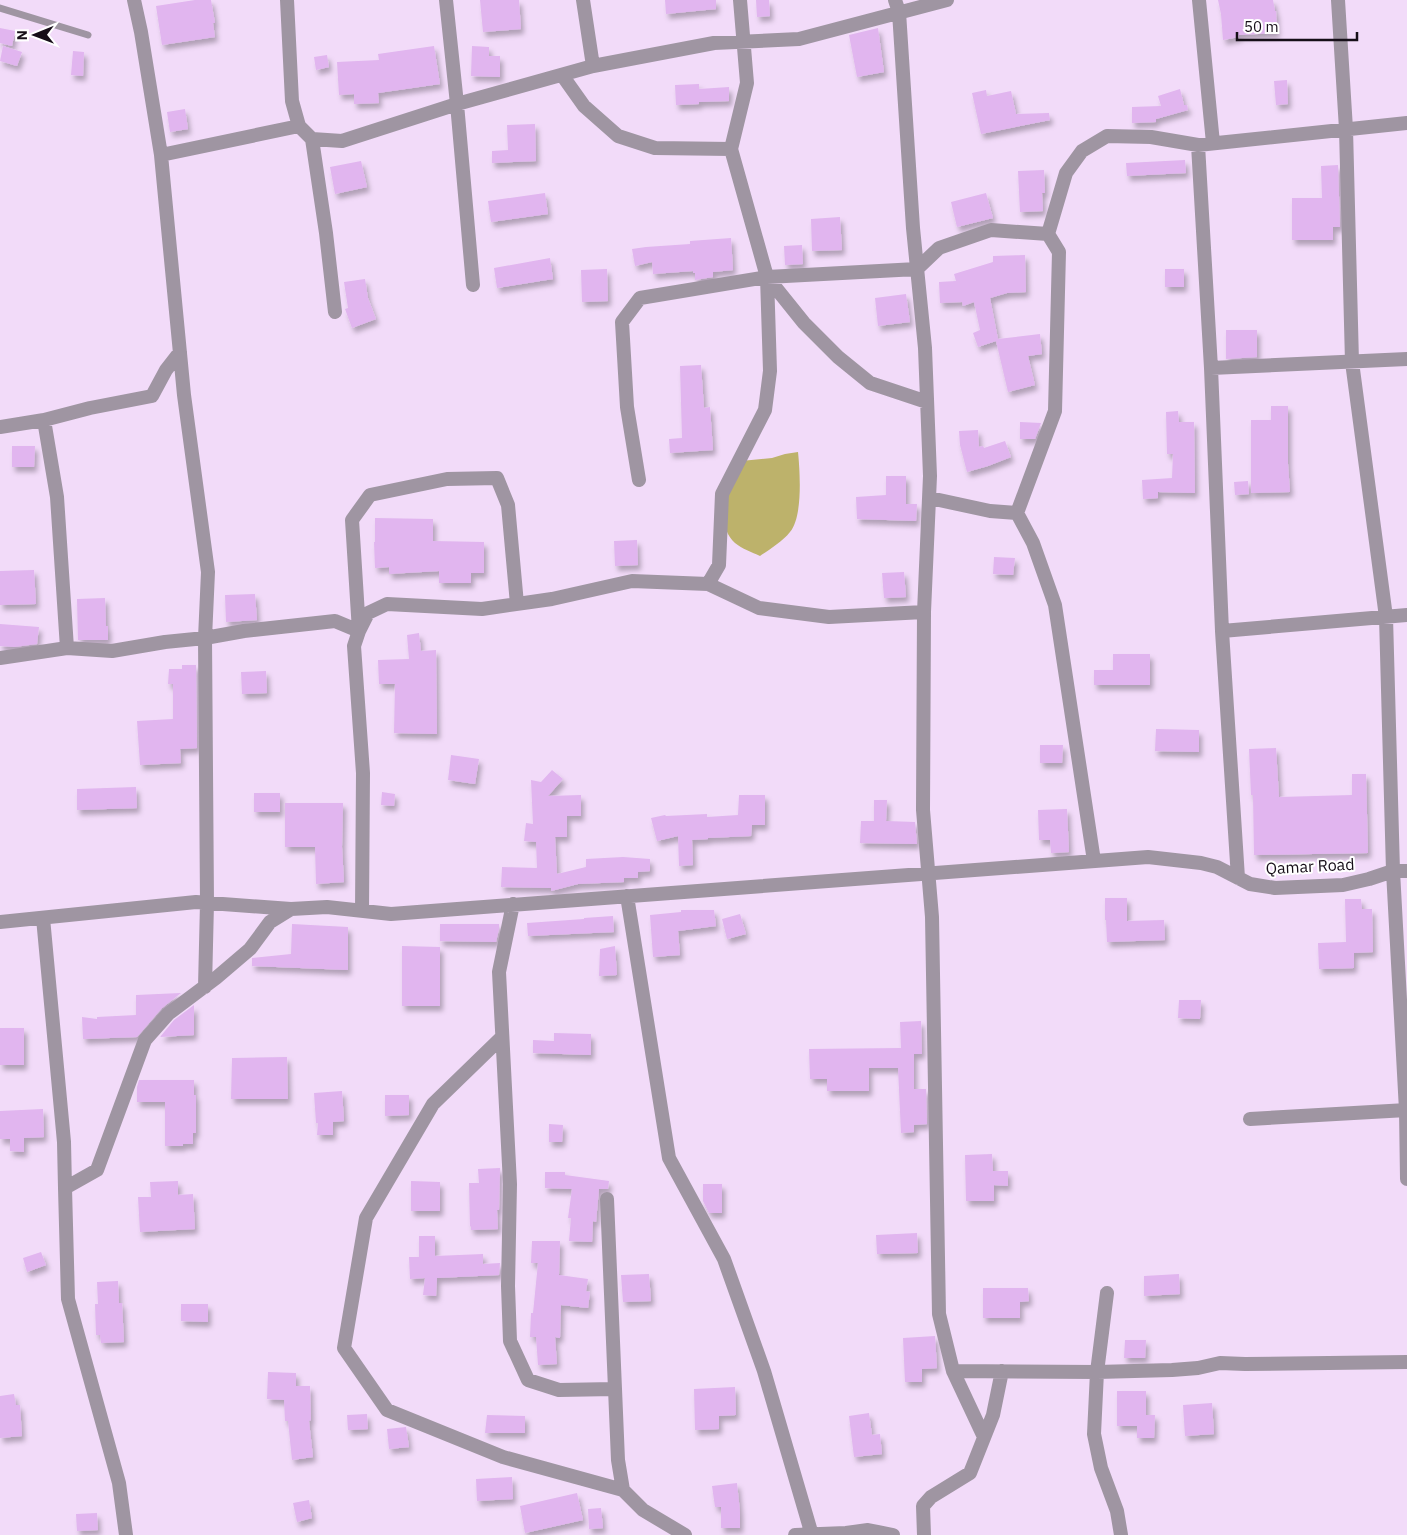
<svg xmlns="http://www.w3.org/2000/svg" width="1407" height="1535" viewBox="0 0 1407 1535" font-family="'IBM Plex Sans',sans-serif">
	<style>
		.water { fill: #bdb26b }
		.building { fill: #e1b5ef; filter: url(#shadow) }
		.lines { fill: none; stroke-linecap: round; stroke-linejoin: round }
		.lane { stroke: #9f95a2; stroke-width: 7 }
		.street { stroke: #9f95a2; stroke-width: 14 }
		.labels { text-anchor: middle; stroke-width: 4; stroke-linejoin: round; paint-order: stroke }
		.street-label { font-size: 16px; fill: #160e18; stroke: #fff }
	</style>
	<defs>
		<filter id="shadow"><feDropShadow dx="3" dy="5" stdDeviation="2.5" flood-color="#0004"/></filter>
	</defs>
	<rect width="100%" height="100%" fill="#f2dbf9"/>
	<!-- water -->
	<path class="water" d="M798,452C800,471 803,517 790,532C782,542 770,549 760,556C752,552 742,549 735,543C713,524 730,482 741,461L772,458L785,454Z"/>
	<!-- building -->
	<path class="building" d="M195,0H211L215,23H213L215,37L162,45L156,6Z
		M480,0H519L521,29L483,32Z
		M665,0H716V9L666,14Z
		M756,0H769L770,16L757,17Z
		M1218,0H1273L1275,11H1276L1277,33L1239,35V37L1223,40L1221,14Z
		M0,28L15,31L12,46L0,43Z
		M878,28L884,72L857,77L849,35Z
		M3,46L22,52L17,66L0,61Z
		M434,46L440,84L378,93L379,103L354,104V94L339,95L337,62L379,60L378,54Z
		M472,46L489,47V56H500V77L471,76Z
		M73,51L84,52L83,76L71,75Z
		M327,55L329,67L316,70L314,57Z
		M1287,80L1288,104L1276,105L1274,81Z
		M699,84V89L729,87V101L699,102V104L676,105L675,85Z
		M1180,89L1184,105H1187L1188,110L1156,119V122L1132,123V107L1161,106L1158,96Z
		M986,90L987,96L1011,91L1016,114L1049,113L1050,120L981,134L972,93Z
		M185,109L188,129L170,132L167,112Z
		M535,124L536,161L492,163V151L508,150L507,125Z
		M1185,160L1186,173L1127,176L1126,163Z
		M361,161L367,187L335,194L330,167Z
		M1338,165L1340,227H1333V240H1292V198H1322L1321,166Z
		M1044,170L1045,193H1042L1043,211L1020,212L1018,171Z
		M545,193L548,214L491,222L488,201Z
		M986,193L993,218L957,227L951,202Z
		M840,217L842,250L812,251L811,219Z
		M731,238L733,270L713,272V277L695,280V273H693V271L653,274L652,262L635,266L632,249L646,247L690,244V241Z
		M802,245L803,264L785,265L784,246Z
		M1025,255L1026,292L1007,293L990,298L998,339L1040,334L1042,354L1028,356L1035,385L1008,392L996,341L978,347L973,333L980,330L974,302L963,306L962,302L940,303L939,282L956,281L954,274L993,262V256Z
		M550,258L553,279L497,288L494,268Z
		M607,269L608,301L582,302L581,270Z
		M1165,269H1184V287H1165Z
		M365,279L368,298L376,319L352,328L345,309L348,308L344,282Z
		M906,294L910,322L878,326L875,298Z
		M1226,330H1257V357L1226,359Z
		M701,365L704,408L710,407L713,450L670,453L669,439L682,438L680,366Z
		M1271,406H1288V464L1290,492L1251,493V420H1271Z
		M1178,411L1179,422H1194L1195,493L1158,492V498L1143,499L1142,480L1172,478L1173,454H1167L1166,412Z
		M1020,422L1041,423L1035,439H1020Z
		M978,430L979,447L983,446L984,448L1005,441L1011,457L988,466L967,472L960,445L959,431Z
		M12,446H35L34,467H12Z
		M886,476H906V504H917L916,521L857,519L856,497L886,495Z
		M1248,481L1249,494L1235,495L1234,482Z
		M375,518L433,519V541L484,542V573H471V583H439V571L389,574V567L375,568L374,542H375Z
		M637,540L638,565L615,566L614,541Z
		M994,557L1015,558L1013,575L993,574Z
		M34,570L36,604L0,605V571Z
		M904,572L906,597L884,598L882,573Z
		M255,594L257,620L226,622L225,595Z
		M105,598L106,626H108V640H78L77,599Z
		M0,624L39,627L37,644L14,647L0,646Z
		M419,633L421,651L436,650L437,734L394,733L395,684H379L378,660L409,659L407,635Z
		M1113,654H1150V685H1094V670H1113Z
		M182,665H196L197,748L180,749L181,763L140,765L137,721L173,719V684H168L169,669H182Z
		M266,671L267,693L242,694L241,672Z
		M1156,729L1199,730V752L1155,751Z
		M1040,745H1063L1062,763H1040Z
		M1276,748L1279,797L1352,795V774H1366L1368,853L1254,855L1253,795H1251L1249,749Z
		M451,755L479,759L475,784L448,780Z
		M552,770L563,779L548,796L581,795V816H567V837H555L557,874L586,867V859L623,857L650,859V871L638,872V878H624V882L578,884L551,891V888L501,887L502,867L537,868L536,842L524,841L526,823L533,824L531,780L541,782Z
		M136,787L137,808L77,810V789Z
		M382,792L395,794L394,806L381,805Z
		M254,793H280V812H254Z
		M739,795H765V825H752L751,836L708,838V839L692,840L693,865L679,866L678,836L657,841L651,818L665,815L666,816L707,814V817L738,815Z
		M874,800H887L886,821L915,822L917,844L860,843L861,821H874Z
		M285,803H343L342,847L344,882L316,884L315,847H285Z
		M1067,809L1069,852L1051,853L1050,840H1039L1038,810Z
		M1105,898H1127V921L1164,920L1165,940L1107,942L1106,920H1105Z
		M1345,899H1361L1362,909H1372L1373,952L1354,953V968L1319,969L1318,943L1346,942Z
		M681,910H714L716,926L678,931L680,955L653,957L650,915L681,912Z
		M740,914L746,934L727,939L722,919Z
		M613,916L614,932L528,936L527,923L584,919V918Z
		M292,924L348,927V970L252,966V958L291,954Z
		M440,924H499V929L496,942L440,941Z
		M402,946L440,947V1006H402Z
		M615,946L617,975L599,976L600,949Z
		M181,993L162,1008L137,1037L83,1039L82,1017L97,1019V1017L136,1015V995Z
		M1179,1000H1201L1200,1019L1178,1018Z
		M194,1005V1035L160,1037L174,1020Z
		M921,1021L922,1054H914V1089H926L927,1124L914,1125V1132L901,1133L898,1068H869V1091H827V1079H810L809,1049L901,1048L900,1022Z
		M0,1028H24V1065H0Z
		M554,1033L591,1034V1055L533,1053V1040L554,1041Z
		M287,1057L288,1099H231L232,1058Z
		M139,1080H194V1095H196V1133H193V1144H183V1146H165V1102H137V1087Z
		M342,1091L344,1121L333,1122V1135H317L318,1123H316L314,1093Z
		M385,1095H409V1115L385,1116Z
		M43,1109L44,1137L24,1138V1152L10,1151V1139H0V1111Z
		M549,1124L563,1125L562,1142H549Z
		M992,1154L993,1171H1008V1186L994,1185V1201H966L965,1155Z
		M500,1168L499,1210H497L498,1229L471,1230V1226L470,1227L469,1183H479L478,1169Z
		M545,1172H565V1175L609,1181L608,1189H599L596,1222L593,1221L592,1242L569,1241L571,1218H568L572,1189L545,1188Z
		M178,1181V1195L193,1194L195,1229L140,1232L138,1197H151L150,1182Z
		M411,1181L440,1182V1211H411Z
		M703,1184H722V1213H709L703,1201Z
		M917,1233L918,1253L877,1254L876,1235Z
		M419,1236H435V1256L483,1254V1264L500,1263L499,1275L437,1278L436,1296L423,1295L425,1278L410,1279L409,1257H419Z
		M532,1241H560L559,1275L588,1279L586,1291L590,1292L588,1308L561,1305L560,1338L555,1337L557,1364L538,1365L536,1337H530L531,1313H533L538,1263H531Z
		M41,1252L46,1265L27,1272L23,1258Z
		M649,1274L651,1301L623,1302L621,1275Z
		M1179,1274L1180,1294L1144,1296V1276Z
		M118,1281L119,1303H122L124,1342L101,1343L100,1335H96L95,1304H98L97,1282Z
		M983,1288H1028L1029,1301L1020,1302V1318H983Z
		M181,1304H208V1322L181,1321Z
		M935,1336L937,1368L922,1369V1382H905L903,1338Z
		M1125,1340H1146L1145,1358H1124Z
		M268,1372L296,1373V1386H310L311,1420L309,1421L313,1457L292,1460L288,1421H285L284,1400L267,1399Z
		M735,1387L736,1415L719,1416V1429L695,1430L694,1389Z
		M1117,1391H1146V1415H1155L1154,1438H1137V1426H1117Z
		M14,1394L16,1405H20L22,1436L0,1438V1396Z
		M1212,1403L1214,1434L1185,1436L1183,1405Z
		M869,1413L872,1435L880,1434L882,1454L854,1457L849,1416Z
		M367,1414L368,1429L348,1430L347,1415Z
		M487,1415L525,1416V1433H485Z
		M406,1427L409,1447L389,1449L387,1429Z
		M512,1477L513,1499L477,1501L476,1479Z
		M737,1483L740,1512V1528H721V1507H715L712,1486Z
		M577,1493L583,1520L525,1533L520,1506Z
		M309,1500L312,1518L297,1522L293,1503Z
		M601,1508L603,1528L589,1529L588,1509Z
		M97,1513L98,1530L77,1531L76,1514Z"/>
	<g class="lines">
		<!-- lane -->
		<path class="lane" d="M0,8L88,35"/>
		<!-- street -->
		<path class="street" d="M134,0L141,32L161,155L184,395L208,572L205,638L244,631L335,621L359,631L352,520L370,495L447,479L497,478L508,505L517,604
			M287,0L292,101L299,126L312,139L342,141L457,104L593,66L714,43L799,39L947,0
			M446,0L457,104L473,285
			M583,0L593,66
			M895,0L899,12L913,228L925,348L930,476L924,612L923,810L932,917L939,1314L953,1371L984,1437
			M1199,0L1213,143
			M1338,0L1346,129L1352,362L1386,617L1393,871L1406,1110L1407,1179
			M562,75L584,106L618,136L655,148L731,149
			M312,139L326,233L335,312
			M1198,145L1211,368L1222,631L1238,878
			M161,155L299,126
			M1048,234L1066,173L1082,151L1107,136L1151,137L1198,145L1407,123
			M767,277L804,323L838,357L870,383L927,402
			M1211,368L1407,359
			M44,420L57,497L67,648
			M0,427L44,420L90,408L152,396L166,370L180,352
			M639,480L627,407L622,322L640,298L767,277L917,269L939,248L991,230L1048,234L1059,252L1055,411L1017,513
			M930,498L990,511L1017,513L1033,543L1055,605L1094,861
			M708,584L759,608L829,617L924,612
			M1222,631L1407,615
			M0,658L67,648L112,651L165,642L205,638L207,903L205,987
			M627,896L669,1158L724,1259L764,1371L812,1535
			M513,904L499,972L510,1184L508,1286L510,1341L528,1380L559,1390L614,1389
			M362,910L363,773L354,646L359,631L368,613L387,604L482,609L552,599L632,581L708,584L719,565L722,494L765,410L770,371L767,277L731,149L747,83L740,0
			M43,918L64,1142L65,1188
			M0,922L196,902L291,909
			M502,1037L433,1104L366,1218L344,1348L387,1410L503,1457L623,1490
			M1250,1119L1407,1110
			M607,1199L618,1460L623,1490L643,1510L685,1535
			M1107,1293L1097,1372L1094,1434L1101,1468L1117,1511L1121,1535
			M953,1371L1097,1372L1172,1370L1198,1368L1220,1363L1245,1364L1407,1362
			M126,1535L119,1483L68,1299L65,1188L97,1170L145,1040L168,1014L216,978L250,949L270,922L291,909L327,907L391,914L1148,857L1201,863L1217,867L1250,884L1275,888L1343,885L1369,879L1393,871H1407
			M795,1535L846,1533L868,1530L893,1535
			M924,1535L923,1506L931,1497L970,1473L993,1415L1002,1371"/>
	</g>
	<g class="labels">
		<!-- street labels -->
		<g class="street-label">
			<text transform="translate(1310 866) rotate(-3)" y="6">Qamar Road</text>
		</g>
	</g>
	<!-- north arrow -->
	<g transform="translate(35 35) rotate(269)" stroke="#ffffff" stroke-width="4" paint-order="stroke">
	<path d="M0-4L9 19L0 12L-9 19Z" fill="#160e18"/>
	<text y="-8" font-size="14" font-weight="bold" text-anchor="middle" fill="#160e18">N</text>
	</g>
	<!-- scale -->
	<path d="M1237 32v8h120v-8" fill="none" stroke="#160e18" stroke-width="2.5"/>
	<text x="1244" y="32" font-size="15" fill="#160e18" stroke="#ffffff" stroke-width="4" paint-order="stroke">50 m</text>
</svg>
